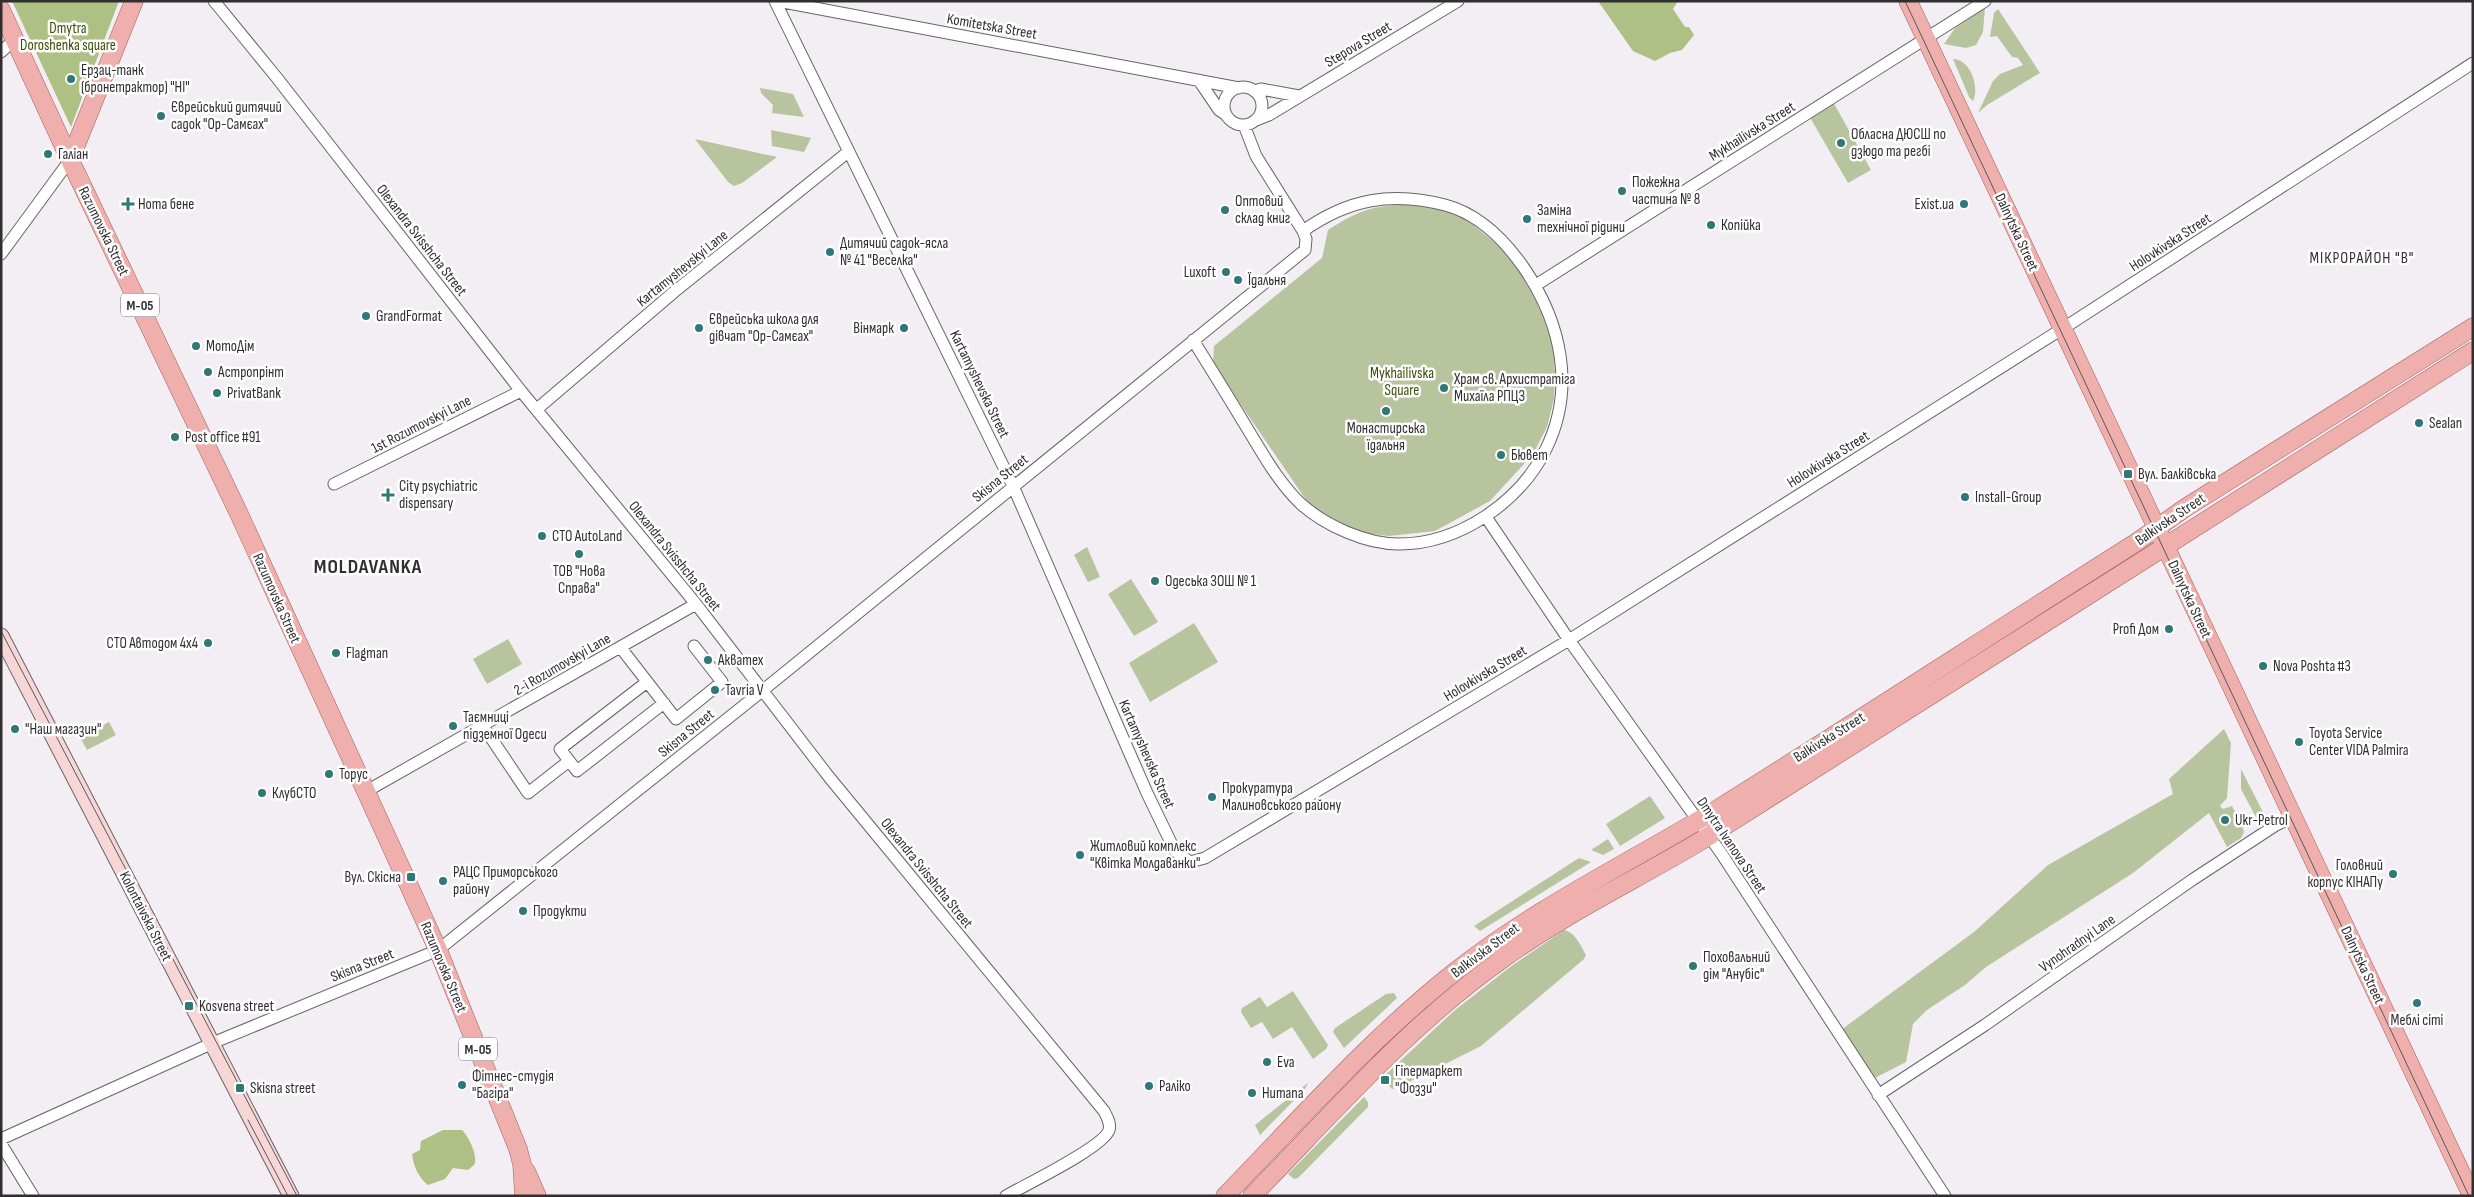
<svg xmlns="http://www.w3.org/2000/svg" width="2474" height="1197" viewBox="0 0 2474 1197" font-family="'Sofia Sans Condensed',sans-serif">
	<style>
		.green { fill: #b8c49e }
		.forest { fill: #aec083 }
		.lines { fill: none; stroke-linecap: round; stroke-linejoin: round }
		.minor-casing { stroke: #676468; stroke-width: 13 }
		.secondary-casing { stroke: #676468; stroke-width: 17 }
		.primary-casing { stroke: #a45f5e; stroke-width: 19 }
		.minor { stroke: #fff; stroke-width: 11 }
		.secondary { stroke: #f7d7d6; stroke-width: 15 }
		.primary { stroke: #eeafad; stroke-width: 18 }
		.tram { stroke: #5a585a; stroke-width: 1 }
		.poi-dot { fill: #2e7876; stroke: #fff; stroke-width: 2 }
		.labels { text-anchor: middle; stroke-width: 5; stroke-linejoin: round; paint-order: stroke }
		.shield { fill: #fff; stroke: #6e6d6e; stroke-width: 1 }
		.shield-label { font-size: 14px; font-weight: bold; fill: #302e30 }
		.street-label { font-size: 15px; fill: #302e30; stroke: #fff }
		.park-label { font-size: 15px; fill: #3d4c05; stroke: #fff }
		.poi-label { font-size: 15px; fill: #302e30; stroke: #fff; text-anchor: start }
		.neighbourhood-label { font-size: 16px; letter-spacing: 1px; fill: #312d31; stroke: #fff }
		.district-label { font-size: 20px; font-weight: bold; letter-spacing: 1px; fill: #312d31; stroke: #fff }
	</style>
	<rect width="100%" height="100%" fill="#f2eef3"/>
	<!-- green -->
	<path class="green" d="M1985,7L1983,32L1976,45L1966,48L1944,44L1955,28Z
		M1998,9L2040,73L1987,105L1978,113L1993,81L2000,74L2023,65L2018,58L2012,57L1997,36L1990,37L1994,13Z
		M1953,59C1970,59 1980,86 1973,101L1969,97Z
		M760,88L793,94L804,117L772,113L773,105L761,93Z
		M1832,100L1871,170L1848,183L1808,114Z
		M771,130L811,138L804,152L772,146Z
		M695,139L777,157L742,183L734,186L728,182Z
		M1409,204L1440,208L1467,220L1494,242L1516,262L1547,319L1553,344L1555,371L1554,399L1547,427L1533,454L1490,501L1435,531L1389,536L1353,532L1313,510L1213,364L1214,346L1322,258L1328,230C1359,210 1372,206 1409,204Z
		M1087,547L1100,577L1088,582L1074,555Z
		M1131,579L1158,622L1134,636L1108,594Z
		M1194,623L1218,662L1150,702L1129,663Z
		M508,639L522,664L487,684L473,659Z
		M109,722L116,735L87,750L80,737Z
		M2224,729L2231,743L2227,798L2220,806L2223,809L2232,806L2242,825L2244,832L2241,838L2227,847L2209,813L2133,873L1986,967L1965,985L1927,1010L1913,1024L1906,1062L1873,1079L1841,1030L1974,932L2048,865L2173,794L2169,779Z
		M2241,769L2267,820L2258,821L2241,789Z
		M1650,796L1665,818L1620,846L1606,824Z
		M1608,839L1614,849L1603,855L1591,850Z
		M1579,858L1591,862L1480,931L1474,926Z
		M1564,930C1575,932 1581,946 1586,955L1584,959L1481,1046L1397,1088L1392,1089L1383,1080L1384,1076L1454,1011L1510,967Z
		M1293,991L1328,1045L1326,1049L1313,1059L1292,1027L1273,1039L1262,1022L1251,1028L1241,1012L1242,1008L1260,997L1267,1007Z
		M1394,993L1397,998L1344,1048L1333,1032L1335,1028L1386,994Z
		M1308,1083L1305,1089L1260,1135L1255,1125Z
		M1364,1097L1368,1102V1107L1298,1178L1294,1179L1288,1174Z"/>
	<!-- forest -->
	<path class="forest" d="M12,1H119L71,127Z
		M1598,1H1678L1673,9L1685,27H1689L1694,35L1682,50L1670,53L1655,61L1633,51Z
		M443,1130H462C468,1135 479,1157 474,1165C474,1165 468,1170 468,1170L453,1168L445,1179L428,1185C418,1177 414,1167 412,1154L420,1150L421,1141Z"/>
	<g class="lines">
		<!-- minor casing -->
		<g class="minor-casing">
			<path id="minor" d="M214,1L277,78L521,391L696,604L829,777L1104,1111C1107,1117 1111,1123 1109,1130C1104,1147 1025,1185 1006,1196
				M775,1L1013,486L1147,793L1175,851L1190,862L1205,858L1569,640L2073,322L2473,63
				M778,1L1239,88
				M1,52L15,39
				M1200,82L1219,110L1225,114
				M1224 106a19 19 0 1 1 38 0a19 19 0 1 1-38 0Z
				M1254,91L1261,89L1299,96
				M1254,121L1269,115L1458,1
				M1,254L70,160
				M1536,285L1985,1
				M1193,340C1211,369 1229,398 1247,428C1263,454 1278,482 1301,504C1326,526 1366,544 1399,544C1459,544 1520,502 1546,449C1576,388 1561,322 1524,268C1504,239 1479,214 1445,205C1392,191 1348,199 1303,231
				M537,409L674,292L848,152
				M334,484L521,391
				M1486,517L1569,640L1721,853L1945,1196
				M621,648L676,719L722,682L694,646
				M647,682L560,749L577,771L664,703
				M483,726L528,793L569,761
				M365,792L696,604
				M1878,1095L1985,1025L2192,880L2276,825L2293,817
				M1,1139L215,1042L438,950L762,691L1305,250L1306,239L1303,231L1256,156L1244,125
				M1,1144L33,1196"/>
		</g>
		<!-- secondary casing -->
		<g class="secondary-casing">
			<path id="secondary" d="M1,636L291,1196"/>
		</g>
		<!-- primary casing -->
		<g class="primary-casing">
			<path id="primary" d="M1908,1L2472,1196
				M1,10L70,160L240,516L406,879L438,950L518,1149L522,1164L524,1196
				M70,160L134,1
				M526,1171L537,1196
				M1225,1196C1300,1119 1372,1037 1456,971C1537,907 1629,863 1716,810C1857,722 1996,631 2137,542L2185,508L2473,327
				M1252,1196C1331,1115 1408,1026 1501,960C1567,912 1640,878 1709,836L2473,351"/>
		</g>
		<!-- minor -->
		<use href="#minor" class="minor"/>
		<!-- secondary -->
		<use href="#secondary" class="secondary"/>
		<!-- primary -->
		<use href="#primary" class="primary"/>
		<!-- tram -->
		<path class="tram" d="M1905,1L2469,1196
			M1,631L297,1196
			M248,1120L288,1196"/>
	</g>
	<!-- markers -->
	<g class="poi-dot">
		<circle cx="71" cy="79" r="5"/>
		<circle cx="161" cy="116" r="5"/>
		<circle cx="1841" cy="143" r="5"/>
		<circle cx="48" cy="154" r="5"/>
		<circle cx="1622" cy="191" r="5"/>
		<path d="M125.5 196.5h5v5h5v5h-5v5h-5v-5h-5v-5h5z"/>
		<circle cx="1964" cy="204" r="5"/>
		<circle cx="1225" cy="210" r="5"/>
		<circle cx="1527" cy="219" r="5"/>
		<circle cx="1711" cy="225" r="5"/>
		<circle cx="830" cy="252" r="5"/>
		<circle cx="1226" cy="272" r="5"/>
		<circle cx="1238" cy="280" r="5"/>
		<circle cx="366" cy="316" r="5"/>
		<circle cx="699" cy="328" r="5"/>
		<circle cx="904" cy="328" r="5"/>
		<circle cx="196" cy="346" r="5"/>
		<circle cx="208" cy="372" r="5"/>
		<circle cx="1444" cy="388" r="5"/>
		<circle cx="217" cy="393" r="5"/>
		<circle cx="1386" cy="411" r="5"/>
		<circle cx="2419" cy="423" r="5"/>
		<circle cx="175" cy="437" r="5"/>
		<circle cx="1501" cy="455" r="5"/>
		<rect x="2123" y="469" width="10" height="10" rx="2.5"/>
		<path d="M385.5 487.5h5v5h5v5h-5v5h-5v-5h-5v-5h5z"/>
		<circle cx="1965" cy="497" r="5"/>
		<circle cx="542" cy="536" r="5"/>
		<circle cx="579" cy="554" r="5"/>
		<circle cx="1155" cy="581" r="5"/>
		<circle cx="2169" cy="629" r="5"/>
		<circle cx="208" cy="643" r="5"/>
		<circle cx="336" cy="653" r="5"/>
		<circle cx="708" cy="660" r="5"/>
		<circle cx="2263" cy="666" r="5"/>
		<circle cx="715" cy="690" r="5"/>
		<circle cx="453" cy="726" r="5"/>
		<circle cx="15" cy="729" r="5"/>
		<circle cx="2299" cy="742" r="5"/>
		<circle cx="329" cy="774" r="5"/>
		<circle cx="262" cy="793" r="5"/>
		<circle cx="1212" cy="797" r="5"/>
		<circle cx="2225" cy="820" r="5"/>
		<circle cx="1080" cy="855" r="5"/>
		<circle cx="2393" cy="874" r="5"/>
		<rect x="406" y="872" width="10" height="10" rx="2.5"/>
		<circle cx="443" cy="881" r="5"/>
		<circle cx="523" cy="911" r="5"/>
		<circle cx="1693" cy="966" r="5"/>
		<circle cx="2417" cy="1003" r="5"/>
		<rect x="184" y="1001" width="10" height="10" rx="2.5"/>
		<circle cx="1267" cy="1062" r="5"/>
		<rect x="1380" y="1075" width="10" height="10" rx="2.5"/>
		<circle cx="462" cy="1085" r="5"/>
		<circle cx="1149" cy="1086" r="5"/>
		<rect x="235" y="1083" width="10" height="10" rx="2.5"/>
		<circle cx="1252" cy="1093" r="5"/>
	</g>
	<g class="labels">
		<!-- shield labels -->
		<g class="shield">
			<rect x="121" y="293.5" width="38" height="23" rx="4"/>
			<rect x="459" y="1037.5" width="38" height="23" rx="4"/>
		</g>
		<g class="shield-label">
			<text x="140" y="310">М-05</text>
			<text x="478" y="1054">М-05</text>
		</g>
		<!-- street labels -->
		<g class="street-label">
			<text transform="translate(992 26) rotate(10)" y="5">Komitetska Street</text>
			<text transform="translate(1358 44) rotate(-31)" y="5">Stepova Street</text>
			<text transform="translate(1752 131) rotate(-32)" y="5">Mykhailivska Street</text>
			<text transform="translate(104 231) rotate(64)" y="5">Razumovska Street</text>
			<text transform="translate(2017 232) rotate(65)" y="5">Dalnytska Street</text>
			<text transform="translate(422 240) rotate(52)" y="5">Olexandra Svisshcha Street</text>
			<text transform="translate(2170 242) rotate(-33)" y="5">Holovkivska Street</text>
			<text transform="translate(682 268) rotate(-39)" y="5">Kartamyshevskyi Lane</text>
			<text transform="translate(980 384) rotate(64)" y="5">Kartamyshevska Street</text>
			<text transform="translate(421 424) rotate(-27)" y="5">1st Rozumovskyi Lane</text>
			<text transform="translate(1828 459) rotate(-32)" y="5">Holovkivska Street</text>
			<text transform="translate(1000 478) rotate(-39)" y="5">Skisna Street</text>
			<text transform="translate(2170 519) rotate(-34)" y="5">Balkivska Street</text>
			<text transform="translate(675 556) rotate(51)" y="5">Olexandra Svisshcha Street</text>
			<text transform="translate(277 598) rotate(66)" y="5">Razumovska Street</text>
			<text transform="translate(2190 599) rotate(65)" y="5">Dalnytska Street</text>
			<text transform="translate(562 664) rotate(-30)" y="5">2-i Rozumovskyi Lane</text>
			<text transform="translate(1485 673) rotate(-31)" y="5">Holovkivska Street</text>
			<text transform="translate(686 733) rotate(-39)" y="5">Skisna Street</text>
			<text transform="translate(1829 737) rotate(-32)" y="5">Balkivska Street</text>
			<text transform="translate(1147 754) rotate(66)" y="5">Kartamyshevska Street</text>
			<text transform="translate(1732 845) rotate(56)" y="5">Dmytra Ivanova Street</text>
			<text transform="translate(927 873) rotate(51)" y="5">Olexandra Svisshcha Street</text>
			<text transform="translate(146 916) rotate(63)" y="5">Kolontaivska Street</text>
			<text transform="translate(2077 943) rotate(-35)" y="5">Vynohradnyi Lane</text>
			<text transform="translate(1485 950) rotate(-37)" y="5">Balkivska Street</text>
			<text transform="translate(362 965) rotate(-22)" y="5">Skisna Street</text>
			<text transform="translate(2363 965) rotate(65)" y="5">Dalnytska Street</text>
			<text transform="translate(444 967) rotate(67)" y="5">Razumovska Street</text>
		</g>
		<!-- park labels -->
		<g class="park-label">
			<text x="68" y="33">Dmytra<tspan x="68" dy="17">Doroshenka square</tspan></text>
			<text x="1402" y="378">Mykhailivska<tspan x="1402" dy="17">Square</tspan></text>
		</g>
		<!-- poi labels -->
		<g class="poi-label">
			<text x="81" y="75">Ерзац-танк<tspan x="81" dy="17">(бронетрактор) "НІ"</tspan></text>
			<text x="171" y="112">Єврейський дитячий<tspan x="171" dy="17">садок "Ор-Самєах"</tspan></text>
			<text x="1851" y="139">Обласна ДЮСШ по<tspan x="1851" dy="17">дзюдо та регбі</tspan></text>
			<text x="58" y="159">Галіан</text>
			<text x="1632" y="187">Пожежна<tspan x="1632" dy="17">частина № 8</tspan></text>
			<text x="1235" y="206">Оптовий<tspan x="1235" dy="17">склад книг</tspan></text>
			<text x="138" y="209">Нота бене</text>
			<text x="1954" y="209" text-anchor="end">Exist.ua</text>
			<text x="1537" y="215">Заміна<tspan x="1537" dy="17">технічної рідини</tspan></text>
			<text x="1721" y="230">Копійка</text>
			<text x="840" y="248">Дитячий садок-ясла<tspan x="840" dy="17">№ 41 "Веселка"</tspan></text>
			<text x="1216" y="277" text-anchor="end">Luxoft</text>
			<text x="1248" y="285">Їдальня</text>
			<text x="376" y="321">GrandFormat</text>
			<text x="709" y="324">Єврейська школа для<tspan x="709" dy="17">дівчат "Ор-Самєах"</tspan></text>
			<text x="894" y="333" text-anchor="end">Вінмарк</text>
			<text x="206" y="351">МотоДім</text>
			<text x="218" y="377">Астропрінт</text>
			<text x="1454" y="384">Храм св. Архистратіга<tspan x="1454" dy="17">Михаїла РПЦЗ</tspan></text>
			<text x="227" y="398">PrivatBank</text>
			<text x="2429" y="428">Sealan</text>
			<text x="1386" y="433" text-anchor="middle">Монастирська<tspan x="1386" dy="17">їдальня</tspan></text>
			<text x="185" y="442">Post office #91</text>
			<text x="1511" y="460">Бювет</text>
			<text x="2138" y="479">Вул. Балківська</text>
			<text x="399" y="491">City psychiatric<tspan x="399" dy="17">dispensary</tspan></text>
			<text x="1975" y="502">Install-Group</text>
			<text x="552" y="541">СТО AutoLand</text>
			<text x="579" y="576" text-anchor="middle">ТОВ "Нова<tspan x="579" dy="17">Справа"</tspan></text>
			<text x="1165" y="586">Одеська ЗОШ № 1</text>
			<text x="2159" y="634" text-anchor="end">Profi Дом</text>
			<text x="198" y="648" text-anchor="end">СТО Автодом 4х4</text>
			<text x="346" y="658">Flagman</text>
			<text x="718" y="665">Акватех</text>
			<text x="2273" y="671">Nova Poshta #3</text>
			<text x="725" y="695">Tavria V</text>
			<text x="463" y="722">Таємниці<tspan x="463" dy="17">підземної Одеси</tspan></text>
			<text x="25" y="734">"Наш магазин"</text>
			<text x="2309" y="738">Toyota Service<tspan x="2309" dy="17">Center VIDA Palmira</tspan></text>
			<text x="339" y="779">Торус</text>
			<text x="1222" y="793">Прокуратура<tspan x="1222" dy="17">Малиновського району</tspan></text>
			<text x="272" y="798">КлубСТО</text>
			<text x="2235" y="825">Ukr-Petrol</text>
			<text x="1090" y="851">Житловий комплекс<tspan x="1090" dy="17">"Квітка Молдаванки"</tspan></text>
			<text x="2383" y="870" text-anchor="end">Головний<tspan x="2383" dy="17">корпус КІНАПу</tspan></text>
			<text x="453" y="877">РАЦС Приморського<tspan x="453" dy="17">району</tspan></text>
			<text x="401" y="882" text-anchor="end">Вул. Скісна</text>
			<text x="533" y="916">Продукти</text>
			<text x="1703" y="962">Поховальний<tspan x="1703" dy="17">дім "Анубіс"</tspan></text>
			<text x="199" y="1011">Kosvena street</text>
			<text x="2417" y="1025" text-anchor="middle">Меблі сіті</text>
			<text x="1277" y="1067">Eva</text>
			<text x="1395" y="1076">Гіпермаркет<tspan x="1395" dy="17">"Фоззи"</tspan></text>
			<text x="472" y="1081">Фітнес-студія<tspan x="472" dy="17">"Багіра"</tspan></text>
			<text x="1159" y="1091">Раліко</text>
			<text x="250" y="1093">Skisna street</text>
			<text x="1262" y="1098">Humana</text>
		</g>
		<!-- neighbourhood labels -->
		<g class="neighbourhood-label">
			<text x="2362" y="263">МІКРОРАЙОН "В"</text>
		</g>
		<!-- district labels -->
		<g class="district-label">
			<text x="368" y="573">MOLDAVANKA</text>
		</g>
	</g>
	<!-- border -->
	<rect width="2474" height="1197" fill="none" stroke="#302e30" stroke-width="5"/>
</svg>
